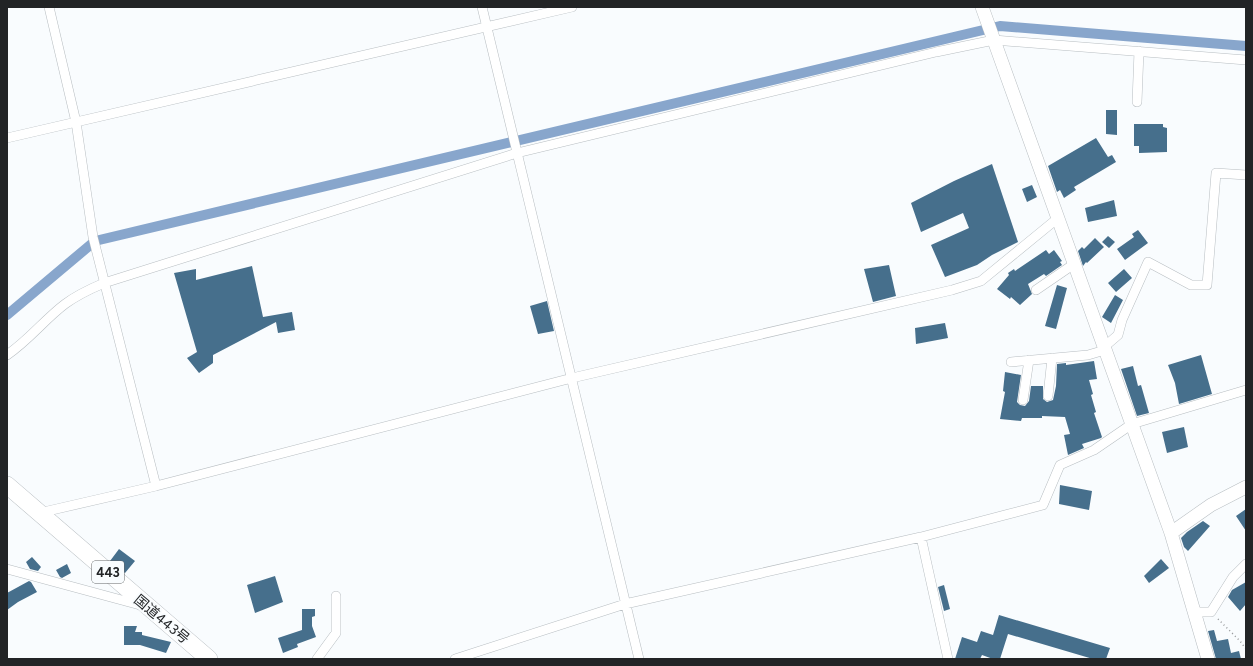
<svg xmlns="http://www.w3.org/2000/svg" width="1253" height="666" viewBox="0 0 1253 666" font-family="Figtree,'Noto Sans JP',sans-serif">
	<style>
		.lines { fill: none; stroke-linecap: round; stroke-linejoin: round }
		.canal { stroke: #88a6cc; stroke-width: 10 }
		.building { fill: #466f8c }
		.street-casing { stroke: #b8bec2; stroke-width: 10 }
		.secondary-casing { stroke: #b8bec2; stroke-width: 14 }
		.highway-casing { stroke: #b8bec2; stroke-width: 18 }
		.path { stroke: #959799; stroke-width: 1.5; stroke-dasharray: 1 3; stroke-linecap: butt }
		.street { stroke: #fff; stroke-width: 9 }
		.secondary { stroke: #fff; stroke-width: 13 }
		.highway { stroke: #fff; stroke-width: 17 }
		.labels { text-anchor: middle; stroke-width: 4; stroke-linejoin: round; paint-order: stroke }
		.shield { fill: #f9fcfe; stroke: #626567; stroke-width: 1 }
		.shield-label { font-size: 13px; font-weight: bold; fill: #222426 }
		.street-label { font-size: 14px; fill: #222426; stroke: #f9fcfe }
	</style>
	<rect width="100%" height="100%" fill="#f9fcfe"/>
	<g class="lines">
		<!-- canal -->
		<path class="canal" d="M7,315L95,241L1000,26L1246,46"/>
	</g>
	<!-- building -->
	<path class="building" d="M1106,110H1117V135L1106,134Z
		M1134,124H1163V127L1167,128V152L1139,153V146H1134Z
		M1096,138L1108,157L1112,155L1116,162L1074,187L1076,190L1064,198L1060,190L1057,192L1048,166Z
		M992,164L1018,242L992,255L977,265L945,277L931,245L969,228L963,213L921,232L911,203L954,181Z
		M1032,185L1037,197L1027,202L1022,189Z
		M1114,200L1117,216L1088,222L1085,208Z
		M1138,230L1148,243L1125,260L1117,249L1134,237L1132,234Z
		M1108,236L1115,242L1109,248L1102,242Z
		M1095,238L1104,247L1087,263L1086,262L1083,266L1078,251L1082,247L1084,249Z
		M1046,250L1049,254L1054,250L1062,261L1060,262L1062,265L1046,276L1044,274L1028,284L1032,294L1020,305L1011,297L1010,299L997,289L1009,275L1008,273L1014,269L1015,271Z
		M889,265L896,296L873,302L864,269Z
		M252,266L263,317L292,312L295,330L278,333L276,322L213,355V363L199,373L187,358L197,352L174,273L196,269V280Z
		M1124,269L1132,278L1116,292L1108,283Z
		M1057,285L1067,288L1056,329L1045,326Z
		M1115,295L1123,300L1111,323L1102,317Z
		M547,301L554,331L538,334L530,306Z
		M945,323L948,338L916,344L915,328Z
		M1201,355L1212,394L1179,404L1175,383L1168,365Z
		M1094,361L1097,379L1089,380L1093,394L1091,395L1096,412L1094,413L1102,437L1101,438L1082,444L1084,448L1068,455L1064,435L1070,434L1065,417L1042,416V418H1022L1021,421L1000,419L1005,392L1003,391L1005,372L1021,375L1017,402L1020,405L1025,406L1029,401L1031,386H1043V399L1047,402L1053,400L1056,386L1057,364L1066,363V365Z
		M1133,366L1138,386L1141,385L1149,413L1137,416L1121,369Z
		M1184,427L1188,447L1167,453L1162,432Z
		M1060,485L1092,491L1089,510L1059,504Z
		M1246,509V531L1236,516Z
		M1203,521L1210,526L1188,551L1184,547L1181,538L1187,532Z
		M119,549L135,561L125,573L110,561Z
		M32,557L41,567L38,571L30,569L26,562Z
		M1161,559L1169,568L1149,583L1144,576Z
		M67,564L71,573L62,578L60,577L56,570Z
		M275,576L283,602L255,613L247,585Z
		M29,581L31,582L37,592L18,602L7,610V593Z
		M1246,582V604L1240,611L1228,597L1232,590Z
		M944,585L950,609L944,611L938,587Z
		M302,609H315V616L312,617V626L316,637L297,644L298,647L283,653L278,638L302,630Z
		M999,615L1110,648L1106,659H1093L1008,634L1000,659H993L982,655L980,659H955L962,637L977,642L981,631L993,635Z
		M124,626H137L135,632H142V635L171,642L166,653L140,645H124Z
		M1214,630L1217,641L1228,639L1231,653L1239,651L1241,659H1216L1208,631Z"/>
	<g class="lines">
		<!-- street casing -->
		<g class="street-casing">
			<path id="street" d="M49,7L76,122L93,237L156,486
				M482,7L639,659
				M1137,102L1139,51
				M7,138L572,7
				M1036,290L1074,264
				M1104,347L1118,335L1122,320L1148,262L1191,285H1207L1216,173L1246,175
				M7,355C29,340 45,319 65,304C77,295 90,289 104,283L517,153L936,52L994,40L1246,60
				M1011,362L1088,355L1105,350
				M1048,396L1052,358
				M1023,400L1029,360
				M39,513L156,486L572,378L952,290L981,281L1058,218
				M921,537L948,659
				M7,569L140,605
				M1195,612H1211L1233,577L1246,564
				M317,659L336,633V596
				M455,659L625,604L921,537L1043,505L1060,465L1094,450L1132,424L1246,390"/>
		</g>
		<!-- secondary casing -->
		<g class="secondary-casing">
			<path id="secondary" d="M982,7L1171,533L1208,659
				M1171,533L1211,505L1246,487"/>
		</g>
		<!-- highway casing -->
		<g class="highway-casing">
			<path id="highway" d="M7,485L209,659"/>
		</g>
		<!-- path -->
		<path class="path" d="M1218,619L1240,641L1246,649"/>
		<!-- street -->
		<use href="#street" class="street"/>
		<!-- secondary -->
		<use href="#secondary" class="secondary"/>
		<!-- highway -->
		<use href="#highway" class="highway"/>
	</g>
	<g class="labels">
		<!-- shield labels -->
		<rect class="shield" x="92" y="561" width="32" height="22" rx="3"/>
		<g class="shield-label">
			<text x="108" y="577">443</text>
		</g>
		<!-- street labels -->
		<g class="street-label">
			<text transform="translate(162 619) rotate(40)" y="5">国道443号</text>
		</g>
	</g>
	<!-- border -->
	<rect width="1253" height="666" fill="none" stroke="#222426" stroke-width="16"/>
</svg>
